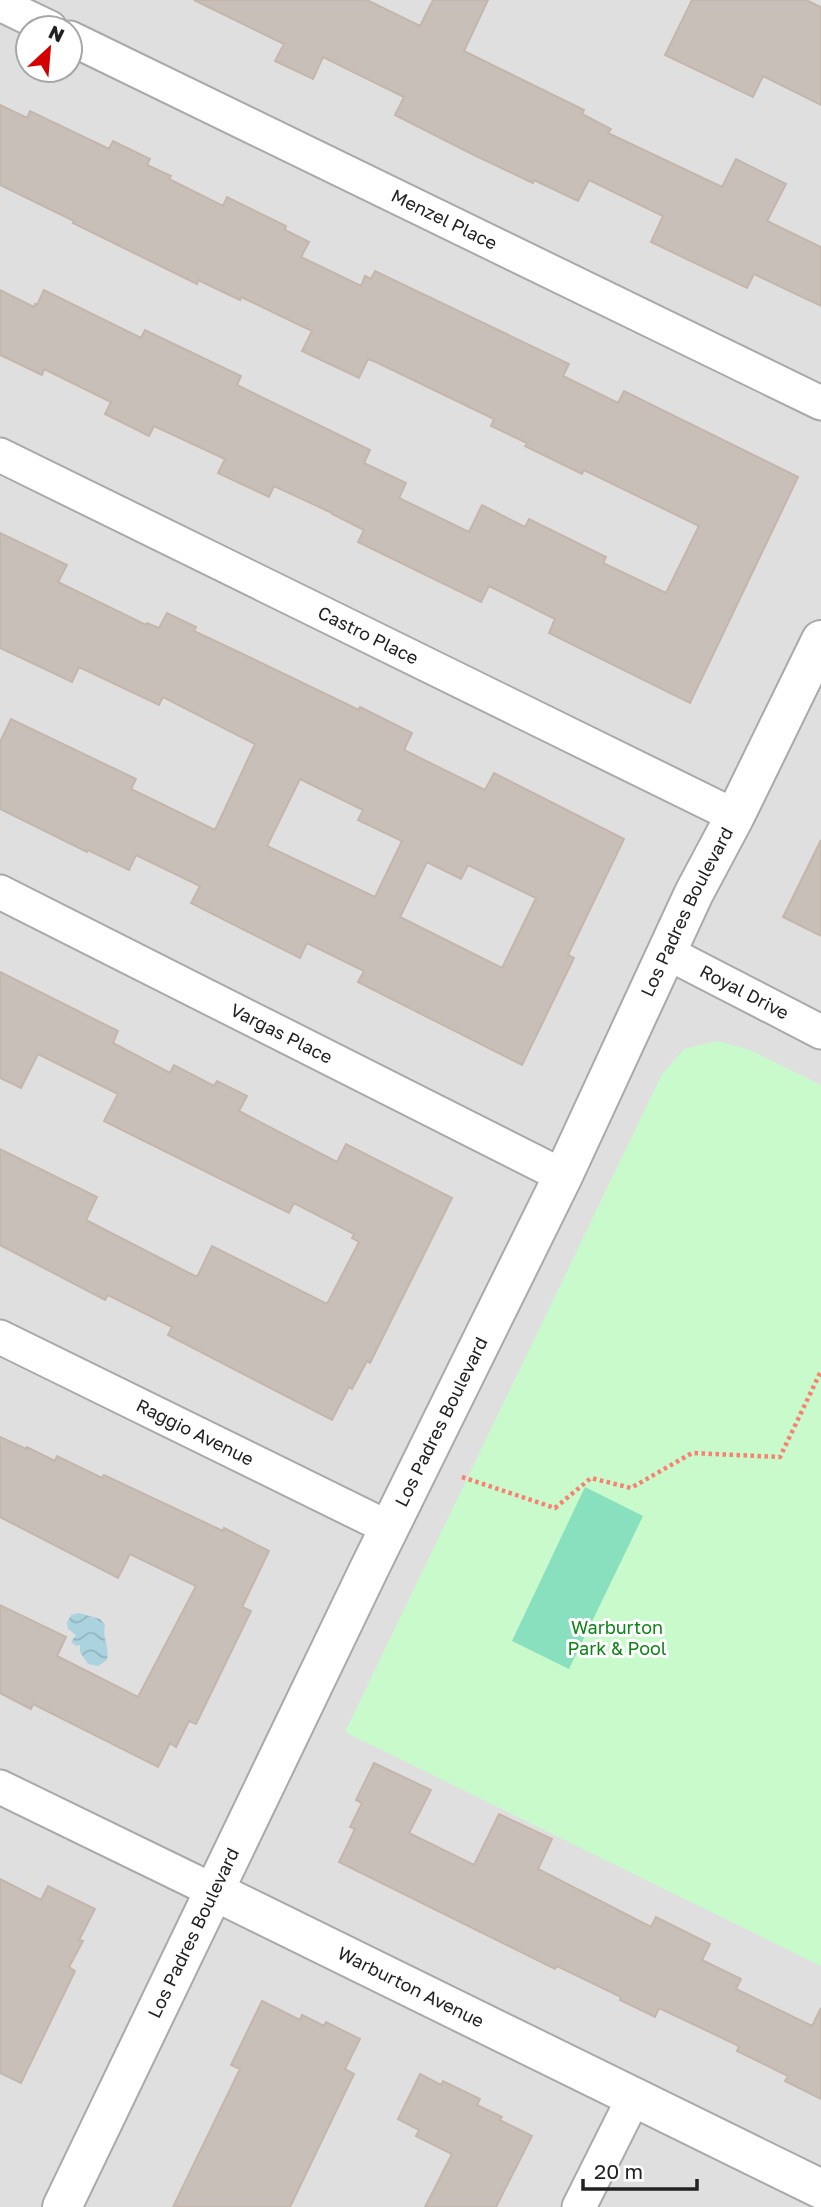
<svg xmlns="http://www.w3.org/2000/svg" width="821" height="2207" viewBox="0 0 821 2207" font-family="'Golos Text',sans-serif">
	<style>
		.residential { fill: #e0dfdf; fill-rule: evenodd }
		.park { fill: #c8facc }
		.pitch { fill: #88e0be }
		.water { fill: url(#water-waves) }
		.building { fill: #c7bfb8; stroke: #c4b6ab; stroke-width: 2; fill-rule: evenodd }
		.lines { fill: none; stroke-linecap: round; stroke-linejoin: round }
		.minor-casing { stroke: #a9a9a9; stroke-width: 37 }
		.tertiary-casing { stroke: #a9a9a9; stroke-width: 42 }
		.path { stroke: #fa8072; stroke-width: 4.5; stroke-dasharray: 3.5 3.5; stroke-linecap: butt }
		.minor { stroke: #fff; stroke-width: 33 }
		.tertiary { stroke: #fff; stroke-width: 38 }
		.labels { text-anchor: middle; stroke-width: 6; stroke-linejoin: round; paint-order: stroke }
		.street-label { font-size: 18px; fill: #222; stroke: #fff }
		.park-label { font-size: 18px; fill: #0c8416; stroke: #fff }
	</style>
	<defs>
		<pattern id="water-waves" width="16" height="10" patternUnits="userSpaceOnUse" patternTransform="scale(1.75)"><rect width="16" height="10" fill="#aad3df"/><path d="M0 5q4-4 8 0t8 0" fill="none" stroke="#92b5bf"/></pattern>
	</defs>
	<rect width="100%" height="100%" fill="#f2efe9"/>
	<!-- residential -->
	<path class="residential" d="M0,0H821V2207H0ZM28,28H70V70H28Z"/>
	<!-- park -->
	<path class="park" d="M718,1041L750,1050L821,1085V1966L345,1732L662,1074L684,1049Z"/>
	<!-- pitch -->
	<path class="pitch" d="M585,1487L643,1516L569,1669L512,1641Z"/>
	<!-- water -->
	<path class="water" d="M79,1613L100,1619L105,1625C102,1640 110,1645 107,1660L98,1666L88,1664L80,1652V1645L76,1646L71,1642L76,1635L68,1629L67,1623L71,1615Z"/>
	<!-- building -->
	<path class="building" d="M194,0H367L420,26L433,0H488L464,51L584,110L582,114L611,129L608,133L722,187L736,159L786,184L767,221L821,247V306L754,274L747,288L651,242L663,216L589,180L578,201L534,180L533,183L474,155L395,115L404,97L323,57L313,79L275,61L284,44Z
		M692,0H806L821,7V105L763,76L753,97L665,55Z
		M0,105L27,118L30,111L109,149L113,141L150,159L147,165L171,176L169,179L223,206L227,197L286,226L285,230L309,242L301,257L361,286L365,276L371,279L375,271L569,364L563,376L618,403L624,391L798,477L690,703L549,633L555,619L489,586L481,602L358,542L364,530L332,514V513L274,486L269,497L218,473L225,459L154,426L149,436L105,414L111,402L44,369L42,375L0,355V290L34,307L35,304L37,305L44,290L141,338L145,330L241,376L237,385L370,450L364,463L406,483L399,498L469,532L482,505L525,527L529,519L606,557L603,563L666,593L699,526L584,470L582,474L525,446L527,443L491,426L494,419L376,362L368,359L359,378L302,351L312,331L241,297L240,300L198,280L197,284L73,223L74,221L0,185Z
		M0,533L67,565L58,582L146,625L147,623L159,628L167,613L196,627L194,631L247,656L359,710L360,707L412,733L404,750L485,790L494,773L624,839L568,955L574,958L522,1065L358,982L364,971L307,943L300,958L191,903L200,886L136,855L129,870L88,850L87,852L0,809V742L11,719L136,779L131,789L215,830L255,744L163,697L159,705L79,667L72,682L0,648ZM300,779L363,810L358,820L402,841L375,897L267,846ZM427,862L461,879L468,865L536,898L502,968L400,917Z
		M821,840V936L783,917Z
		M0,972L118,1031L113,1043L170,1073L174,1065L214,1086L217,1081L247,1096L239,1111L337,1162L346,1144L452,1198L370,1363L367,1361L352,1389L349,1387L332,1420L168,1335L172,1327L108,1295L105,1300L0,1245V1149L97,1197L86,1220L197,1277L212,1246L327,1304L359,1242L352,1238L354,1234L294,1203L289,1213L104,1121L118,1094L38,1054L21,1088L0,1078Z
		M0,1437L26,1449L27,1447L55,1461L57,1456L102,1478L104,1475L223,1531L224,1528L269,1551L242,1607L251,1611L196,1724L189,1721L176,1747L170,1743L158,1767L33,1704L31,1709L0,1693V1605L66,1637L57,1656L138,1697L196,1586L130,1554L118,1578L0,1517Z
		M374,1763L431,1790L409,1833L474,1865L499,1814L552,1839L538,1869L651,1927L656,1917L710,1944L702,1960L741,1979L736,1989L812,2026L821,2008V2099L785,2081L788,2076L737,2051L739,2046L659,2008L655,2017L620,2000L621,1997L557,1966L555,1969L339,1862L355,1829L350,1827L362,1803L356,1800Z
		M0,1879L41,1900L48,1886L95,1909L79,1940L83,1941L69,1967L75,1971L21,2083L0,2073Z
		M262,2001L300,2020L302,2015L324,2026L326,2022L360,2039L345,2069L354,2074L290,2207H173L240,2069L231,2065Z
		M420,2074L441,2085L443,2081L480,2099L477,2105L502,2117L500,2120L532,2136L496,2207H425L452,2154L416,2136L419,2130L398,2119Z"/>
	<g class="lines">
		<!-- minor casing -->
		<g class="minor-casing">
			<g id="minor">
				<path d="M0,4L50,28"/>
				<path id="s1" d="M70,38L821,403"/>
				<path id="s2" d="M0,455L735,816"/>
				<path id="s3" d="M0,892L563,1176"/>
				<path id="s4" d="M666,952L821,1032"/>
				<path id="s5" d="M0,1337L389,1528"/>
				<path d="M0,1787L214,1891"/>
				<path d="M579,2207L634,2097"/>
			</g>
		</g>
		<!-- tertiary casing -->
		<g class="tertiary-casing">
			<g id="tertiary">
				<path id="s6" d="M214,1891L821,2189"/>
				<path id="s7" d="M62,2207L370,1567L563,1176L694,893L735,816L821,640"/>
			</g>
		</g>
		<!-- path -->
		<path class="path" d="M462,1477L555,1508L591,1478L631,1488L692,1453L780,1457L821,1371"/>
		<!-- minor -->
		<use href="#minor" class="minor"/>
		<!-- tertiary -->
		<use href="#tertiary" class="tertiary"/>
	</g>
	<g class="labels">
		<!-- street labels -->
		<g class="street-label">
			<text dy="6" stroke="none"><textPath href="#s1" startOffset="416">Menzel Place</textPath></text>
			<text dy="6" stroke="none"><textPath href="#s2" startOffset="410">Castro Place</textPath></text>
			<text dy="6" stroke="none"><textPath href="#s7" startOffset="1438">Los Padres Boulevard</textPath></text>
			<text dy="6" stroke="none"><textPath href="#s4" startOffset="88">Royal Drive</textPath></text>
			<text dy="6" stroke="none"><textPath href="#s3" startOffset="315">Vargas Place</textPath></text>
			<text dy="6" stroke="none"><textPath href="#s7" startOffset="872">Los Padres Boulevard</textPath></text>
			<text dy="6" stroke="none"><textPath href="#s5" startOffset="217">Raggio Avenue</textPath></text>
			<text dy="6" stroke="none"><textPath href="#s7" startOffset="304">Los Padres Boulevard</textPath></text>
			<text dy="6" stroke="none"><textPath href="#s6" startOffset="219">Warburton Avenue</textPath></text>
		</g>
		<!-- park labels -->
		<g class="park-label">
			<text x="617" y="1634">Warburton<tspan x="617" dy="21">Park &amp; Pool</tspan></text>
		</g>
	</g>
	<!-- north arrow -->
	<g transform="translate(49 49) rotate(26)"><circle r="33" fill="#ffffff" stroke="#a7a7a7" stroke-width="2"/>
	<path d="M0-5L12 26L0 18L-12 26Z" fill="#d40000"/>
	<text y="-10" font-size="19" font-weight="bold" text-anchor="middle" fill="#222222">N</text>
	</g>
	<!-- scale -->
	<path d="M583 2179v10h114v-10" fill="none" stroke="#222222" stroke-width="3.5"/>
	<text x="594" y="2179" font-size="21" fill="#222222" stroke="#ffffff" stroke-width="5" paint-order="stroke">20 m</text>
</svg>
